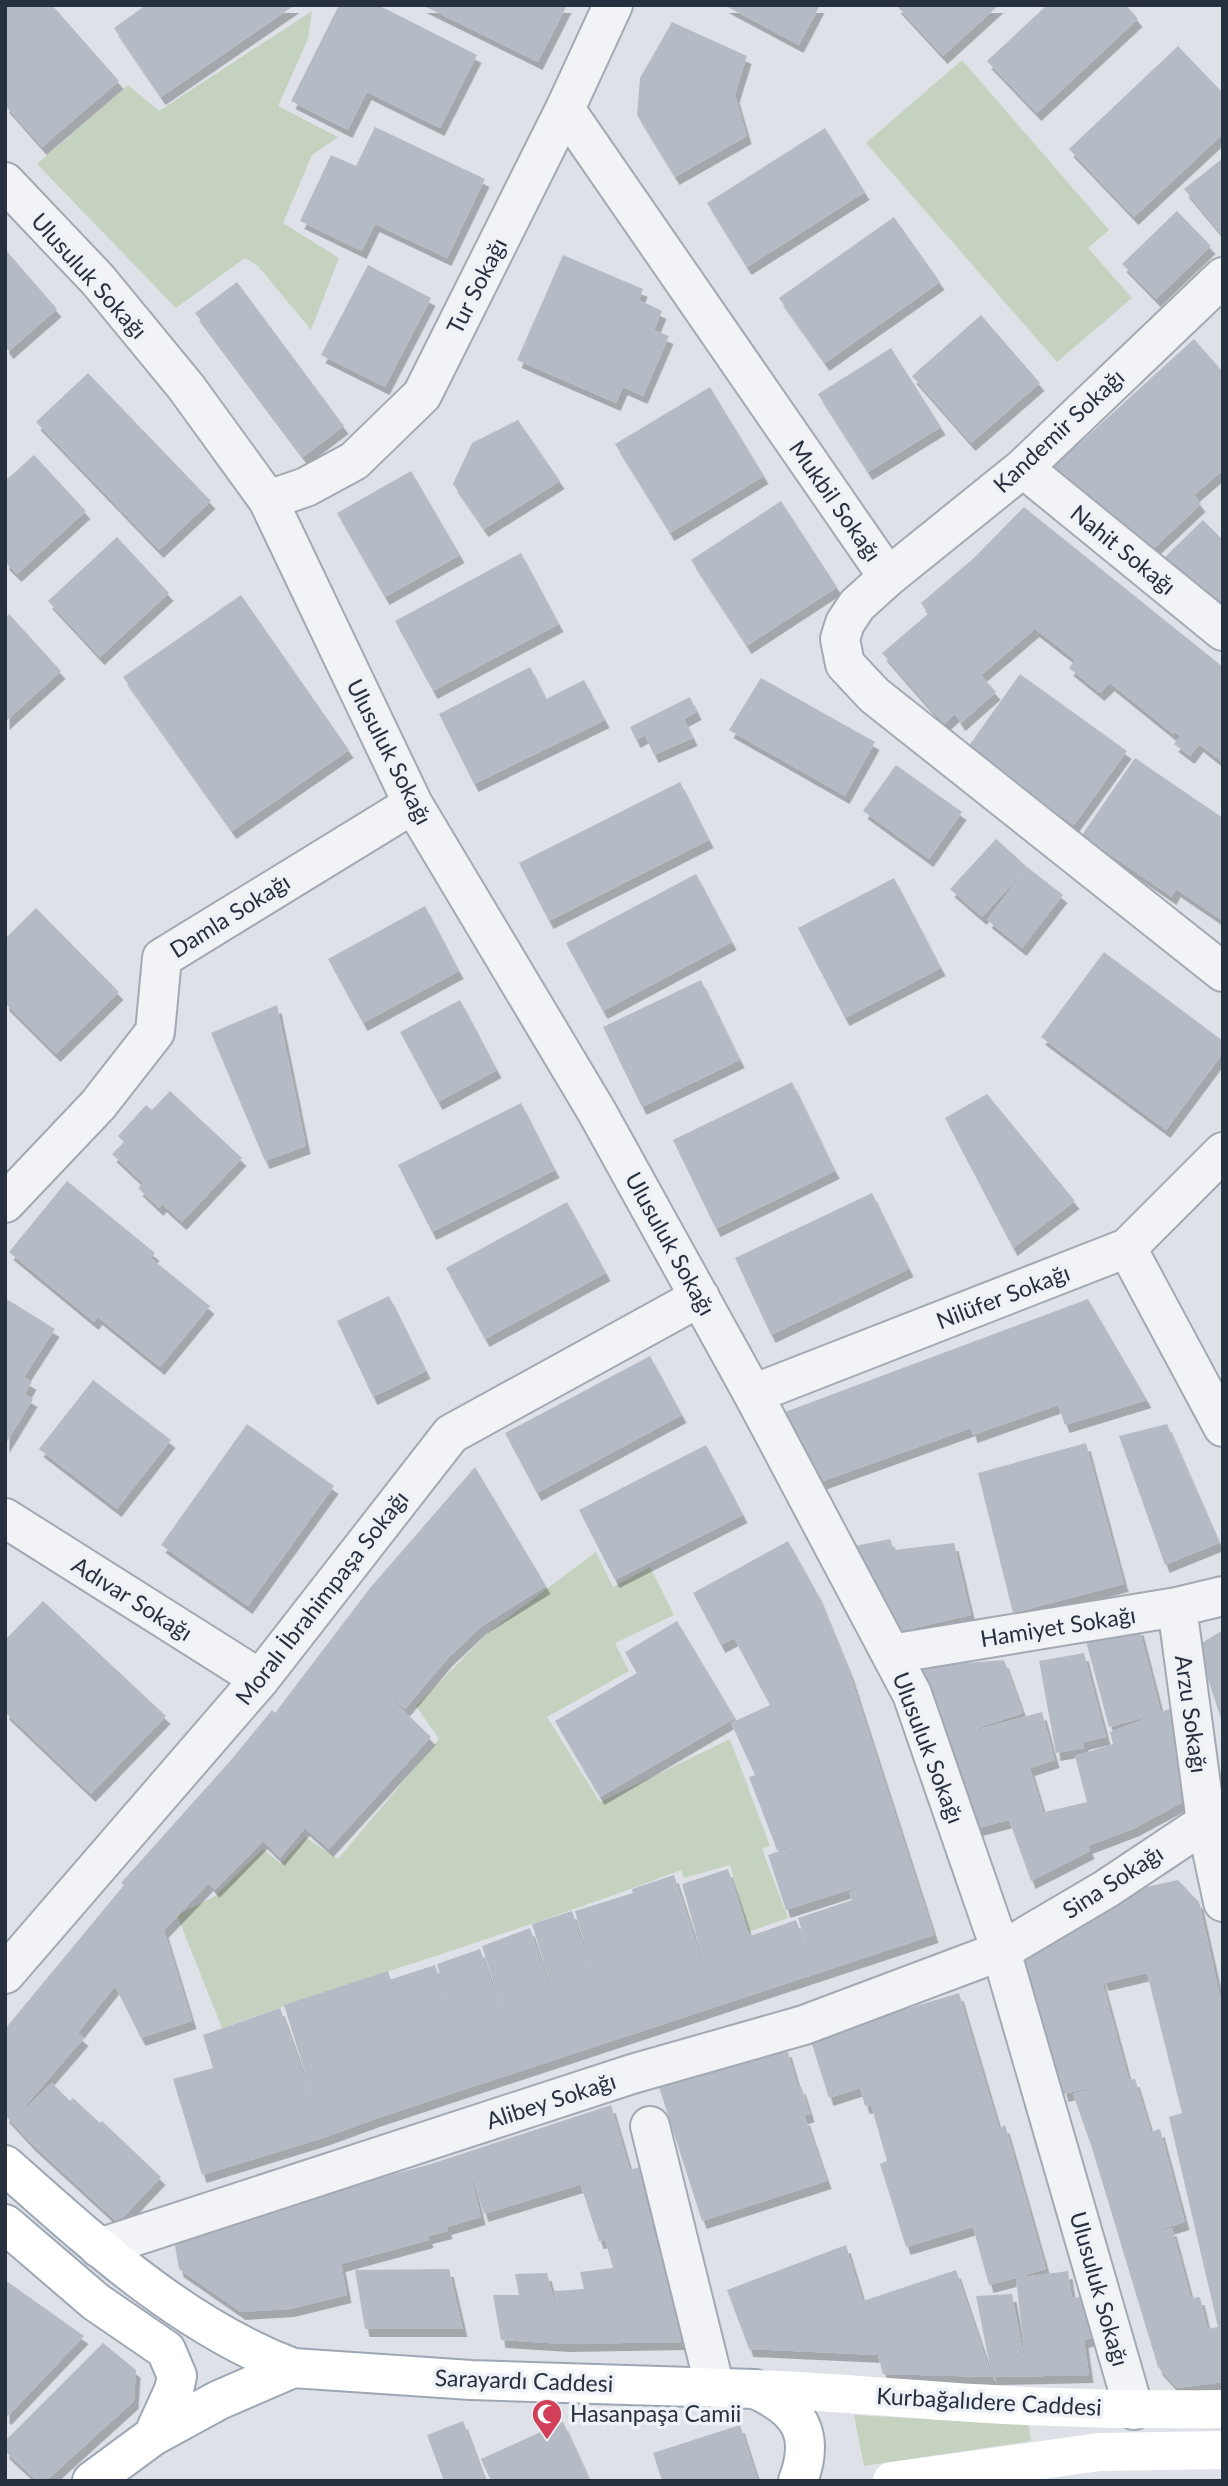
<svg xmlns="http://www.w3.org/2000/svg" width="1228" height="2486" viewBox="0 0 1228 2486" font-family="Lato,sans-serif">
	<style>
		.green { fill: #c4d2bf }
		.building { fill: #b5bbc5; fill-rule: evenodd; filter: url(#shadow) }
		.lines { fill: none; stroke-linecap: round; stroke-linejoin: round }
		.minor-casing { stroke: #a3a9b2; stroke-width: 42 }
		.primary-casing { stroke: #9da7b4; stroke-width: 42 }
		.minor { stroke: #f1f3f6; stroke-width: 38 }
		.secondary { stroke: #fff; stroke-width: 38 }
		.primary { stroke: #fff; stroke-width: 38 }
		.labels { text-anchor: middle; stroke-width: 7; stroke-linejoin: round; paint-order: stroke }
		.street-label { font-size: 23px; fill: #27303f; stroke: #eef1f6 }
		.poi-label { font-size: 23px; fill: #27303f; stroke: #eef1f6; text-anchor: start }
	</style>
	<defs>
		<filter id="shadow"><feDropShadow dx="4.5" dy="8" stdDeviation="0" flood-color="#0004"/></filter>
	</defs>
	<rect width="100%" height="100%" fill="#dee2e8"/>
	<!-- green -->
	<path class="green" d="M312,11L308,39L278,106L338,137L312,155L283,223L339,258L311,330L258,266L245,258L176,308L37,164L128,85L159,111Z
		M962,60L1109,230L1088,248L1132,298L1057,362L866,143Z
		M596,1552L613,1587L650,1567L674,1615L615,1643L629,1671L547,1717L600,1802L730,1739L770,1846L762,1849L788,1918L748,1932L730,1865L684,1878L681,1870C530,1928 374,1974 222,2028L177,1915L215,1896L263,1849L281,1864L305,1837L338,1859L439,1739L416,1706L489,1632Z
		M854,2415L1029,2425L1031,2441L864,2466Z"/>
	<!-- building -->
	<path class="building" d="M5,5H52L119,81L42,147L5,105Z
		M146,5H295L161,97L114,28Z
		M339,5H378L477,55L440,128L367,92L348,130L291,101Z
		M422,5H567L538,62Z
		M724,5H820L799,45Z
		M896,5H999L943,56Z
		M1047,5H1126L1138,19L1037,113L987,61Z
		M672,22L747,56L735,95L747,136L675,177L637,115L640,78Z
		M1178,46L1223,93V134L1134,217L1069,149Z
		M375,127L485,179L447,258L375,224L362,251L300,221L331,155L356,166Z
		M825,128L865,192L747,267L707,203Z
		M1223,158V236L1184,189Z
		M1177,211L1211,246L1156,299L1122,264Z
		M894,217L940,282L825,363L779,298Z
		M5,249L57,309L9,351L5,346Z
		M563,255L643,289L639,300L662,311L654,330L669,336L643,396L623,387L616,403L517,360Z
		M368,265L431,298L385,387L321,355Z
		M237,282L344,426L303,457L195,313Z
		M981,315L1040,383L971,443L912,376Z
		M1194,339L1223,372V470L1194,495L1201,504L1149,553L1049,471Z
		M891,348L941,427L868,472L818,394Z
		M88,373L211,501L159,550L36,422Z
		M710,387L764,476L670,533L615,444Z
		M518,420L560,481L484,529L453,484L472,443Z
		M34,455L86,511L17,574L5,562V481Z
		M411,471L460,555L385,597L337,513Z
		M781,501L837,587L747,646L691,560Z
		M1024,507L1223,667V763L1199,744L1190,756L1174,744L1180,736L1175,732L1173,734L1110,683L1100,693L1069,668L1075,660L1035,629L981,675L996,692L961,723L955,714L944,724L882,653L928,614L921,603L974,558Z
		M1203,520L1223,540V616L1165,557Z
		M117,537L169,593L100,657L48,601Z
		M521,553L559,624L433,691L395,621Z
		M241,595L349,750L232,831L123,677Z
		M9,614L61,671L5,722V618Z
		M530,667L546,699L584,680L605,720L474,784L439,714Z
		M1020,674L1127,751L1074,825L966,750Z
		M761,678L875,742L845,796L729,730Z
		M690,697L697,712L684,719L693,738L654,755L645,735L636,740L630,727Z
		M1135,758L1223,818V921L1176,889L1172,897L1082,835Z
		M896,765L962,812L929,859L863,811Z
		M680,782L709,840L549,921L519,863Z
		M996,839L1027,867L1063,895L1022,948L987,920L1025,870L982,917L950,889Z
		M696,874L732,942L603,1011L566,943Z
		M894,878L941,968L845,1018L798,928Z
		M425,906L459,971L363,1023L328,959Z
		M36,908L119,992L56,1054L5,1003V939Z
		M1104,952L1223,1041V1053L1166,1130L1041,1037Z
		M701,980L740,1060L642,1107L603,1027Z
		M460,1000L497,1070L438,1102L400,1032Z
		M277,1005L306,1146L265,1161L211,1033Z
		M792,1082L835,1171L716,1229L673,1140Z
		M170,1091L242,1158L182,1222L162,1204L159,1208L138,1188L143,1183L112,1154L124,1142L118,1136L146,1105L152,1110Z
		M987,1094L1075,1201L1013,1248L945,1118Z
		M521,1103L555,1170L432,1232L398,1165Z
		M67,1181L155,1253L151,1258L210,1306L160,1367L98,1317L94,1322L9,1252Z
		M872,1193L909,1269L771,1335L735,1258Z
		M567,1202L606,1273L485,1339L446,1268Z
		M389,1296L426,1371L373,1397L337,1321Z
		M5,1298L55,1329L24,1377L32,1382L25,1394L33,1399L5,1445Z
		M1088,1299L1147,1400L1065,1425L1058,1405L973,1435L971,1428L815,1484L785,1412Z
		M650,1356L682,1415L537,1493L505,1433Z
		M93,1380L171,1440L117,1509L39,1449Z
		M247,1424L334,1486L248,1606L161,1545Z
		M1167,1424L1219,1543L1165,1565L1119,1436Z
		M1086,1443L1124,1584L1013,1613L978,1473Z
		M706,1445L743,1515L615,1580L579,1510Z
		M475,1467L546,1586L482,1626L448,1658L405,1709L375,1683L431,1737L329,1849L305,1828L280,1858L263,1841L215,1890L209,1883L164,1930L192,2021L141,2038L115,1986L78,2033L84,2038L14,2119L52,2083L70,2101L73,2098L100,2123L102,2121L161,2177L118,2223L31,2143L5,2115V2029L124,1885L121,1883L231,1760L272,1710L275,1713L370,1588Z
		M890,1539L894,1550L954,1543L971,1615L918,1627L885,1637L839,1549Z
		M788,1541L817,1593L849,1671L934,1935L375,2119L326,2137L202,2175L173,2079L213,2068L203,2035L280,2008L316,2108L284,2005L388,1971L408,2036L392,1979L435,1965L453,2018L437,1964L480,1949L507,2027L482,1946L530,1928L562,2022L532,1924L572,1911L597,1987L575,1911L633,1893L632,1889L674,1875L711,1987L682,1884L728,1869L750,1936L796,1920L809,1954L798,1918L852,1900L849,1892L889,1877L786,1910L768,1855L830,1834L777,1850L749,1777L755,1775L731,1723L770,1705L734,1638L721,1645L693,1593Z
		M43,1601L166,1716L91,1794L5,1712V1640Z
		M677,1621L735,1718L600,1797L555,1721L637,1673L625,1652Z
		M1139,1627L1161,1712L1172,1708L1187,1756L1183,1802L1135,1828L1088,1846L1090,1851L1031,1881L1009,1820L967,1831L913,1667L1004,1660L1023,1713L954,1736L1042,1712L1055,1760L1030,1768L1043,1811L1019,1818L1087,1802L1075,1756L1113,1744L1110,1732L1157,1714L1109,1727L1086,1641Z
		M1223,1630V1722H1222L1197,1646Z
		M1084,1653L1106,1737L1084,1742V1748L1056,1753L1039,1661Z
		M1178,1880L1199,1902L1223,2009V2382L1177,2388L1158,2367L1092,2148L1073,2094L1115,2082L1064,2094L1024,1962L1031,1940L1137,1889ZM1099,1970L1104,1983L1147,1973L1182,2113L1169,2117L1218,2327L1208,2329L1210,2339L1200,2297L1191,2298L1172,2228L1135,2237L1185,2222L1160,2129L1151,2132L1135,2079L1129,2080Z
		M959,1993L999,2128L1005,2125L1046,2269L1016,2278L1068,2271L1072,2298L1085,2296L1092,2338L1084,2340L1089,2375L992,2377L976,2296L1012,2294L1026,2369L1016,2278L989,2285L973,2227L906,2247L880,2164L887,2161L871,2105L865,2106L860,2088L829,2098L810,2038Z
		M787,2049L798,2087L801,2086L810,2114L787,2122L805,2117L827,2181L702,2221L659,2087Z
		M611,2105L630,2170L639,2167L692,2337L682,2342L565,2344L501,2340L493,2295H519L515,2274L547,2273L558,2314L554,2291L584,2289L580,2272L613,2268L605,2240L599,2241L581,2186L602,2178L484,2214L468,2163L481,2217L447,2227L448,2231L428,2236L429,2240L341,2264L347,2295L290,2309L241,2312L179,2269L173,2234L431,2164Z
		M846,2245L863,2301L956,2270L992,2377L883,2374L878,2355L749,2349L727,2290Z
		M449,2269L463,2329H365L355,2270Z
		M5,2280L84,2336L7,2417L5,2415Z
		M103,2343L136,2370L134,2401L46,2481H37L5,2451V2441Z
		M463,2421L485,2481H444L427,2435Z
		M563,2422L590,2481H491L481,2459Z
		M740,2425L758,2481H662L653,2453Z"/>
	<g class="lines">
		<!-- minor casing -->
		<g class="minor-casing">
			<path id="minor" d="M565,109L888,577
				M5,182L98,280L186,387L268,500L413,804L597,1112L753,1394L912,1694L1001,1951L1134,2410
				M1223,277L1023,468L888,577L857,605L845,623L840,639L845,664L874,695L1223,972
				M1023,468L1223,631
				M268,500L306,487L354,461L422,395L565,109L613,5
				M5,1203L98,1105L155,1032L162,958L413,804
				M1127,1248L1223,1427
				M753,1394L1127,1248L1223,1152
				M5,1518L260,1679
				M1177,1607L1206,1822L1223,1902
				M891,1654L1177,1607L1223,1596
				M5,1974L260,1679L451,1434L700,1297
				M650,2126L715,2388
				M99,2248L632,2074L804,2025L1001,1951L1106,1889L1223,1811"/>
		</g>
		<!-- primary casing -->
		<g class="primary-casing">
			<path id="primary" d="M5,2165C92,2242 182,2326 293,2368L471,2380L755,2389C799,2409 816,2433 798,2481
				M5,2224L96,2302L166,2350L177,2376L174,2390L153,2436
				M92,2481L153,2436L219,2400L293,2368"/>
		</g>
		<!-- minor -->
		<use href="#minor" class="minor"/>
		<!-- secondary -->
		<path class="secondary" d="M755,2389C846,2392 936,2402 1026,2406C1092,2409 1157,2410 1223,2409
			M892,2481L1099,2452L1223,2450"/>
		<!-- primary -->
		<use href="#primary" class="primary"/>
	</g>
	<!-- icons -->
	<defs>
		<g id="mosque-pin" transform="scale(1.575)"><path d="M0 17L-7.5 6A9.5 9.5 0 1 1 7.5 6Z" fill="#d13f58" stroke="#eef1f6"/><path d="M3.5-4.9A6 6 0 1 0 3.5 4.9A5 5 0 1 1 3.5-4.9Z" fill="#fff"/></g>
	</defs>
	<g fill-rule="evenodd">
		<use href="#mosque-pin" x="547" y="2414"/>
	</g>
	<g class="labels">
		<!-- street labels -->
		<g class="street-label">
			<text transform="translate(89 276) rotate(48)" y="8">Ulusuluk Sokağı</text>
			<text transform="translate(477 286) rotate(-63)" y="8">Tur Sokağı</text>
			<text transform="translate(1059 431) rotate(-43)" y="8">Kandemir Sokağı</text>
			<text transform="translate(835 501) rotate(55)" y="8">Mukbil Sokağı</text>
			<text transform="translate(1123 550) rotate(39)" y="8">Nahit Sokağı</text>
			<text transform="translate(389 752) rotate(63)" y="8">Ulusuluk Sokağı</text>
			<text transform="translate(230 916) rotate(-32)" y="8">Damla Sokağı</text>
			<text transform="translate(670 1244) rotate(61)" y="8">Ulusuluk Sokağı</text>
			<text transform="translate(1003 1297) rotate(-21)" y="8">Nilüfer Sokağı</text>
			<text transform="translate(322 1598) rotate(-52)" y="8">Moralı İbrahimpaşa Sokağı</text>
			<text transform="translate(132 1599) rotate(32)" y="8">Adıvar Sokağı</text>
			<text transform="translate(1058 1627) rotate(-9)" y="8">Hamiyet Sokağı</text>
			<text transform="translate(1191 1714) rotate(82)" y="8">Arzu Sokağı</text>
			<text transform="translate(928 1748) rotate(69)" y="8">Ulusuluk Sokağı</text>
			<text transform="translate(1113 1882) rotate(-33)" y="8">Sina Sokağı</text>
			<text transform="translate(551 2101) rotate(-18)" y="8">Alibey Sokağı</text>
			<text transform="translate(1099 2289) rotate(74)" y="8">Ulusuluk Sokağı</text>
			<text transform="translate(524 2381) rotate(2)" y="8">Sarayardı Caddesi</text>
			<text transform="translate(989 2402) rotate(3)" y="8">Kurbağalıdere Caddesi</text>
		</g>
		<!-- poi labels -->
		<g class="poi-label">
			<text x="570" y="2422">Hasanpaşa Camii</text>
		</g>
	</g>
	<!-- border -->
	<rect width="1228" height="2486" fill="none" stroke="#27303f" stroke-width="14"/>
</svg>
